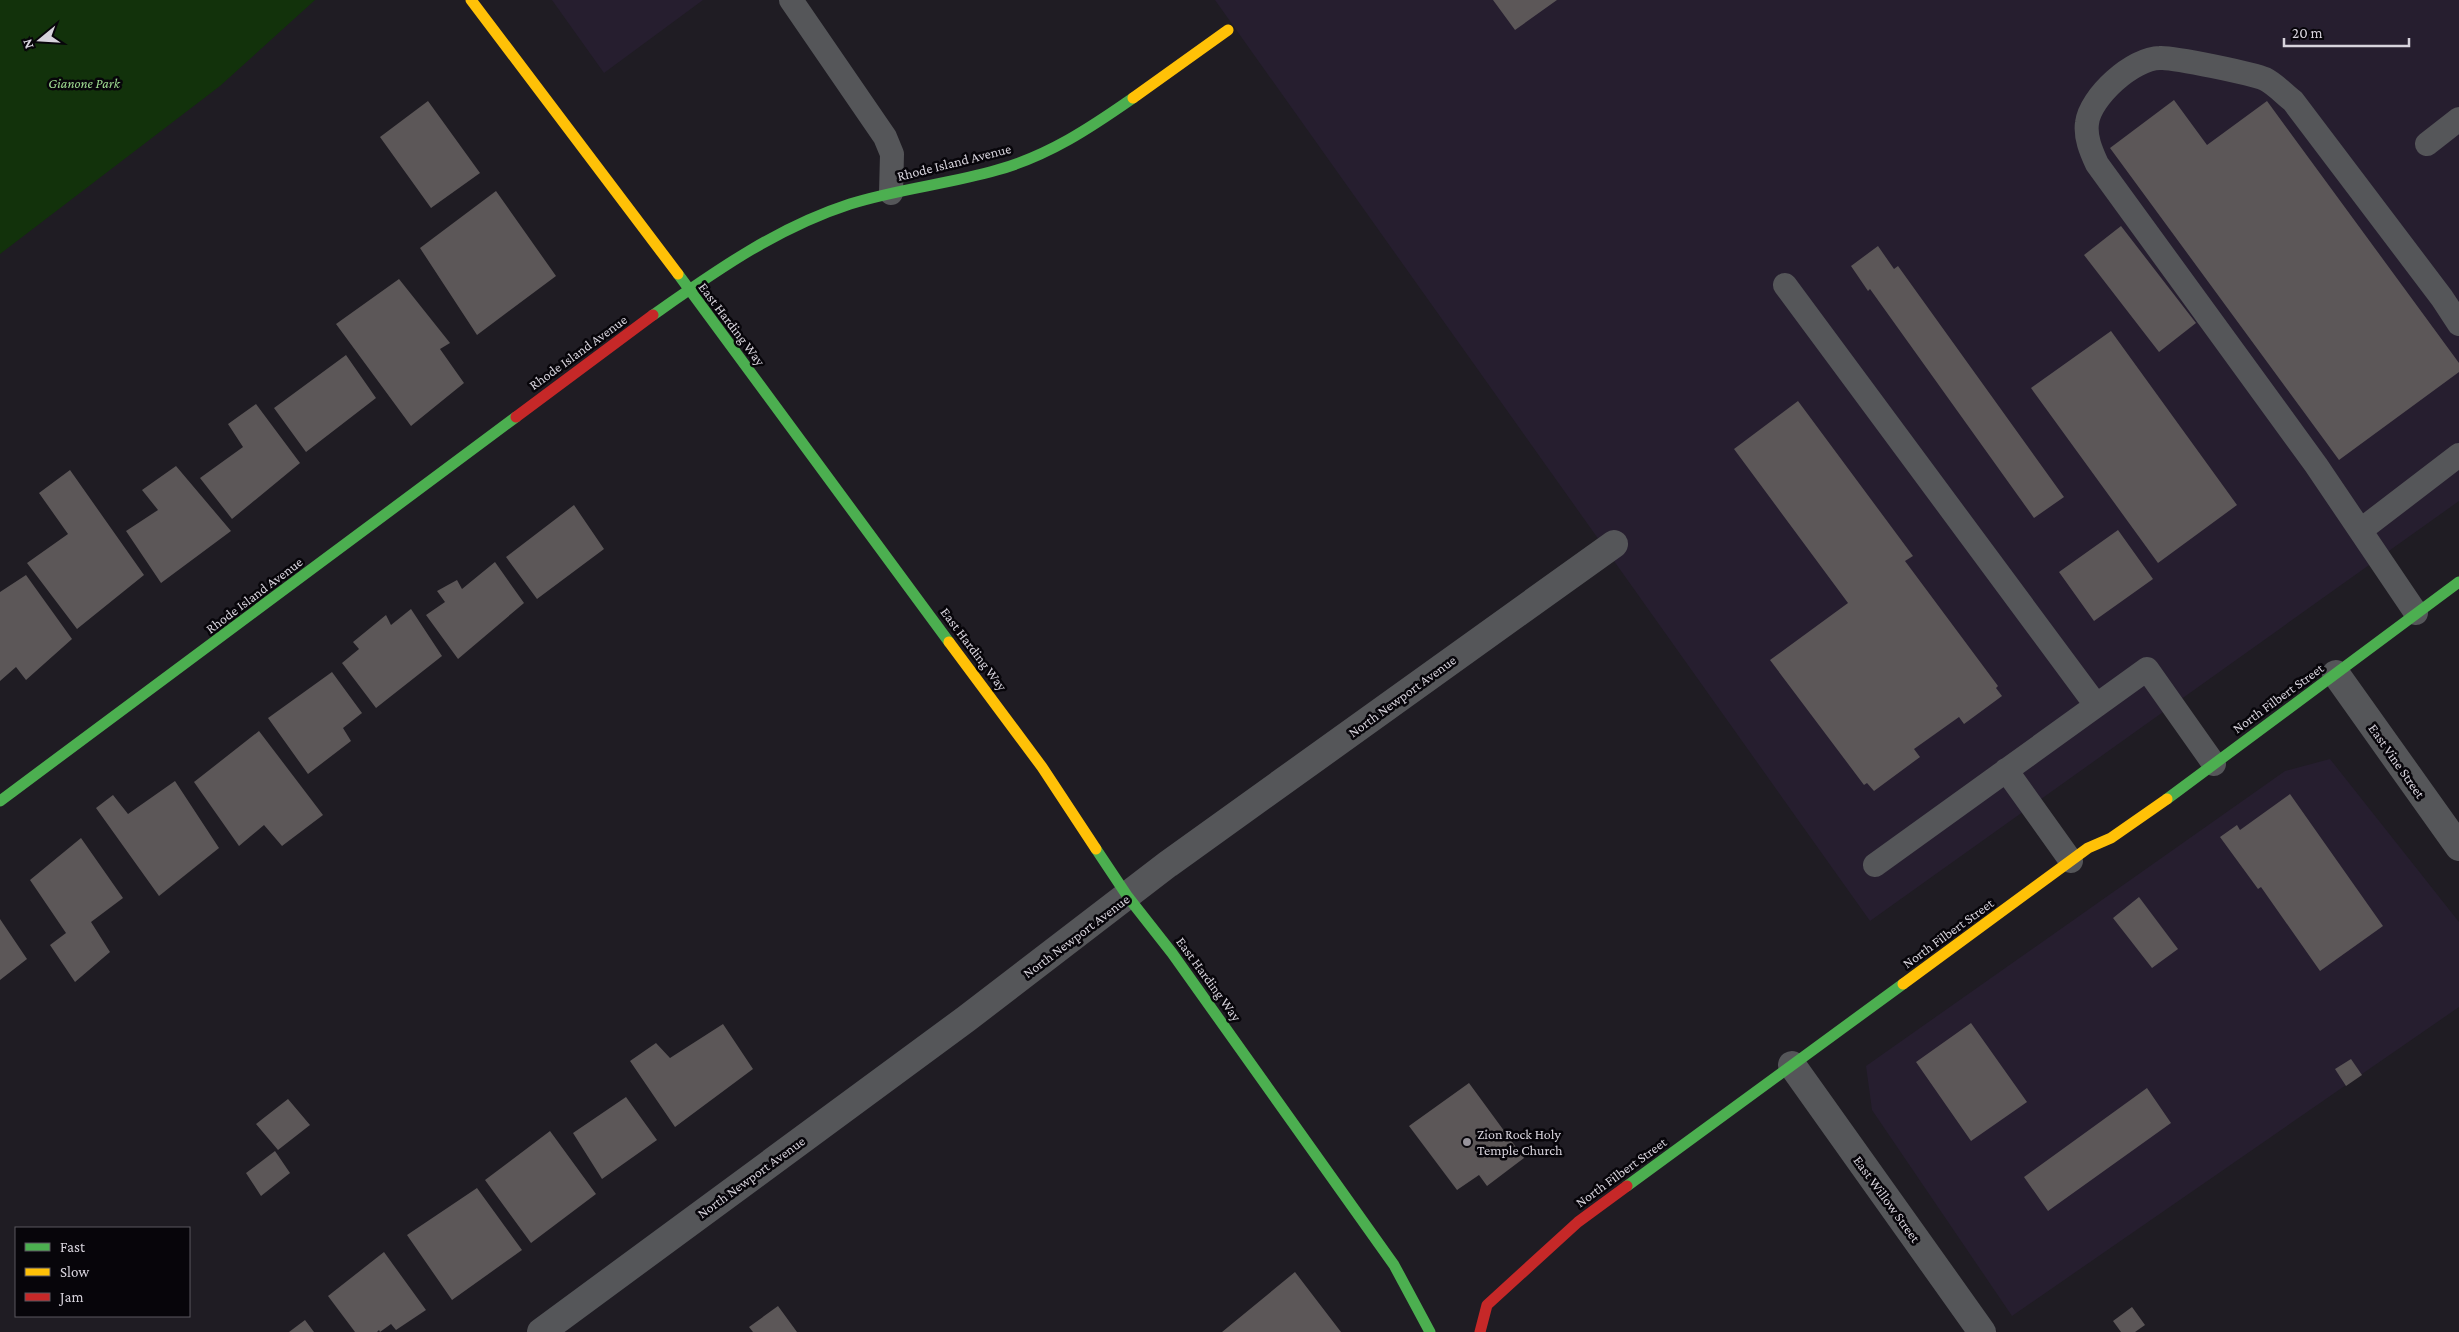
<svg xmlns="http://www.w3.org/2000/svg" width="2459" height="1332" viewBox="0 0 2459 1332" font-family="'Crimson Pro',serif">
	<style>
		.built { fill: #261e2f }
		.green { fill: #12320b }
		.building { fill: #5c5758 }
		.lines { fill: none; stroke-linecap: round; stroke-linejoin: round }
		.lane { stroke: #555659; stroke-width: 24 }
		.street { stroke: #555659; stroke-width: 28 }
		.fast { stroke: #4caf50; stroke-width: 11 }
		.slow { stroke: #ffc107; stroke-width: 11 }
		.jam { stroke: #c62828; stroke-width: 11 }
		.poi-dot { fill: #97939b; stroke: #07050a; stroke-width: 2 }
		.labels { text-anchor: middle; stroke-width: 5; stroke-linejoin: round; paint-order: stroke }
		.park-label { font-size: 14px; font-style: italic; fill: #9eda91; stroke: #07050a }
		.street-label { font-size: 14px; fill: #d7d3dc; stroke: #07050a }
		.poi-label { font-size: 14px; fill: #d7d3dc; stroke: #07050a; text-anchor: start }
	</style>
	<rect width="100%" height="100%" fill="#1f1c23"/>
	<!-- built -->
	<path class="built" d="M552,0H703L604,73Z
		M1215,0H2459V501L1870,921Z
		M2330,759L2459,922V1007L2012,1316L1872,1110L1866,1066L2285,771Z"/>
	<!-- green -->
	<path class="green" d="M0,0H315L220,86L0,254Z"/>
	<!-- building -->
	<path class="building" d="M1493,0H1557L1515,30Z
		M2174,100L2207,145L2267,101L2459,363V372L2339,460L2110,148Z
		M428,101L480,173L431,208L380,137Z
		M496,191L556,276L477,335L420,248Z
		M2121,226L2196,323L2159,352L2084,255Z
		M1878,246L1894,269L1898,266L2064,497L2034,518L1870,289L1868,291L1851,266Z
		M399,279L450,343L440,349L464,383L411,426L336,324Z
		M2111,331L2237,505L2158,563L2031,388Z
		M346,355L376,398L306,452L274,408Z
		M1798,401L1913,556L1905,561L1998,686L1996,688L2002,696L1964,724L1959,717L1914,749L1920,757L1874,791L1867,783L1864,785L1770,660L1848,603L1734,449Z
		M256,404L300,463L232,519L200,478L243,447L228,424Z
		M176,466L231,531L161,583L126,531L158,510L142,490Z
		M70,470L144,575L77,629L27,563L68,534L39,493Z
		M574,505L604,549L537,599L506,557Z
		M2118,530L2153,579L2094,621L2059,572Z
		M495,562L524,603L458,659L426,615L445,602L437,591L457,580L462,589Z
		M26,575L72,639L26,680L16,667L0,681V592Z
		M411,609L442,656L376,708L342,663L359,649L353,642L386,615L391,625Z
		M332,672L362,713L343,728L351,741L308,774L268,718Z
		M259,731L323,815L282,846L264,825L239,846L194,782Z
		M175,781L219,848L159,896L96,808L113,795L128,814Z
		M2290,794L2383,926L2320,971L2261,887L2258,889L2220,837L2237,825L2240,830Z
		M81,838L123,898L91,922L110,952L75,982L50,945L66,933L30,880Z
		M2139,897L2178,949L2152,968L2113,918Z
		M0,919L27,959L0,980Z
		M1971,1023L2027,1102L1971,1141L1916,1062Z
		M723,1024L753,1069L675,1127L630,1061L656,1043L670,1058Z
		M2351,1059L2362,1075L2346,1086L2335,1069Z
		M1469,1083L1524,1158L1487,1186L1479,1175L1457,1190L1409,1126Z
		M2147,1088L2171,1123L2048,1211L2024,1177Z
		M626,1097L657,1140L602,1179L573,1133Z
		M288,1099L310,1125L278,1150L256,1124Z
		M550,1131L596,1194L531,1243L485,1180Z
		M275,1151L290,1173L261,1196L246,1173Z
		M477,1188L522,1250L452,1300L407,1235Z
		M384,1252L426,1310L396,1330L391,1324L380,1332L379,1330L377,1332H355L328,1296Z
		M1295,1272L1341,1332H1222Z
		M778,1306L797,1332H753L749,1327Z
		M2132,1307L2145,1325L2135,1332H2121L2113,1321Z
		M305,1320L314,1332H289Z"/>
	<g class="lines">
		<!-- lane -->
		<path class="lane" d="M791,0L885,137L892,154L891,193
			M2427,144L2459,119
			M1785,285L2096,705
			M2361,530L2459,455
			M2416,613L2316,465L2097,164C2091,151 2085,137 2087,123C2090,97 2133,58 2160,58C2173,57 2254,74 2265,79C2275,84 2284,94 2293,101L2442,298L2459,324
			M2006,770L2071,861
			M1875,865L2147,669L2214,764"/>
		<!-- street -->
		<path class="street" d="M2336,674L2459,847
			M1792,1065L1982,1332
			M541,1332L966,1019L1168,864L1614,544"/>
		<!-- fast -->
		<path class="fast" d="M678,274L949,642
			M653,315C716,271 776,228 850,204C897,189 949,184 997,170C1048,156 1090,128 1133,98
			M2167,799L2459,582
			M0,801L516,417
			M1096,849L1128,897L1172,953L1394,1265L1430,1332
			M1627,1186L1903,984"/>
		<!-- slow -->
		<path class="slow" d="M471,0L678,274
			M1133,98L1228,30
			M949,642L1042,767L1096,849
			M1903,984L2088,848L2111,838L2167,799"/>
		<!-- jam -->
		<path class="jam" d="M516,417L653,315
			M1480,1332L1487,1305L1578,1222L1627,1186"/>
	</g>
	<!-- markers -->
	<circle class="poi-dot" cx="1467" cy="1142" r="5"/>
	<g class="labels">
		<!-- park labels -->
		<g class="park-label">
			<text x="84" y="88">Gianone Park</text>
		</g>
		<!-- street labels -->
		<g class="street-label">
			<text transform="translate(954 162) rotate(-14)" y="5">Rhode Island Avenue</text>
			<text transform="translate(732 324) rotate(53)" y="5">East Harding Way</text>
			<text transform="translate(578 352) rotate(-36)" y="5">Rhode Island Avenue</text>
			<text transform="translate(254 595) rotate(-37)" y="5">Rhode Island Avenue</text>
			<text transform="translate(974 649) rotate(53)" y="5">East Harding Way</text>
			<text transform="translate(1402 696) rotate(-36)" y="5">North Newport Avenue</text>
			<text transform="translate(2278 698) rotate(-36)" y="5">North Filbert Street</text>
			<text transform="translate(2397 761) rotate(55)" y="5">East Vine Street</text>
			<text transform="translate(1948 933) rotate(-36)" y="5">North Filbert Street</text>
			<text transform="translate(1076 936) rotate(-37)" y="5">North Newport Avenue</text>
			<text transform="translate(1209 979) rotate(54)" y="5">East Harding Way</text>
			<text transform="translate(1621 1172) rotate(-36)" y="5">North Filbert Street</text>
			<text transform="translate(751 1177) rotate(-36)" y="5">North Newport Avenue</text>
			<text transform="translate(1887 1199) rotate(54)" y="5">East Willow Street</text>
		</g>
		<!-- poi labels -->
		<g class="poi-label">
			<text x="1477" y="1139">Zion Rock Holy<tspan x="1477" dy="16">Temple Church</tspan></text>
		</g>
	</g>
	<!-- legend -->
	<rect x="15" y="1227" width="175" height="90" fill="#07050a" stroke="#5a575e"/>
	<rect x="25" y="1243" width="25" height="8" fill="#4caf50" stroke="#5a575e"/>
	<text x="60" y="1252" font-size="15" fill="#d7d3dc">Fast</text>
	<rect x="25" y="1268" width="25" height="8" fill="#ffc107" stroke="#5a575e"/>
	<text x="60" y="1277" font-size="15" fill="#d7d3dc">Slow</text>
	<rect x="25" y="1293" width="25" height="8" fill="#c62828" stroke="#5a575e"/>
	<text x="60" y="1302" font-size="15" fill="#d7d3dc">Jam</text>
	<!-- north arrow -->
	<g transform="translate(40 40) rotate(252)" stroke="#07050a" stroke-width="4" paint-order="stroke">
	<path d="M0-4L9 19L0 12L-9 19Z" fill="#d7d3dc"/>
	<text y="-8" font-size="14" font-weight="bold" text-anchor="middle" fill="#d7d3dc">N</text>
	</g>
	<!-- scale -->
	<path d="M2284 38v8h125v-8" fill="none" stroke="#d7d3dc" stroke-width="2.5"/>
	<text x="2292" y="38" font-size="15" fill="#d7d3dc" stroke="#07050a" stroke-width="4" paint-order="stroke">20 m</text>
</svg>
